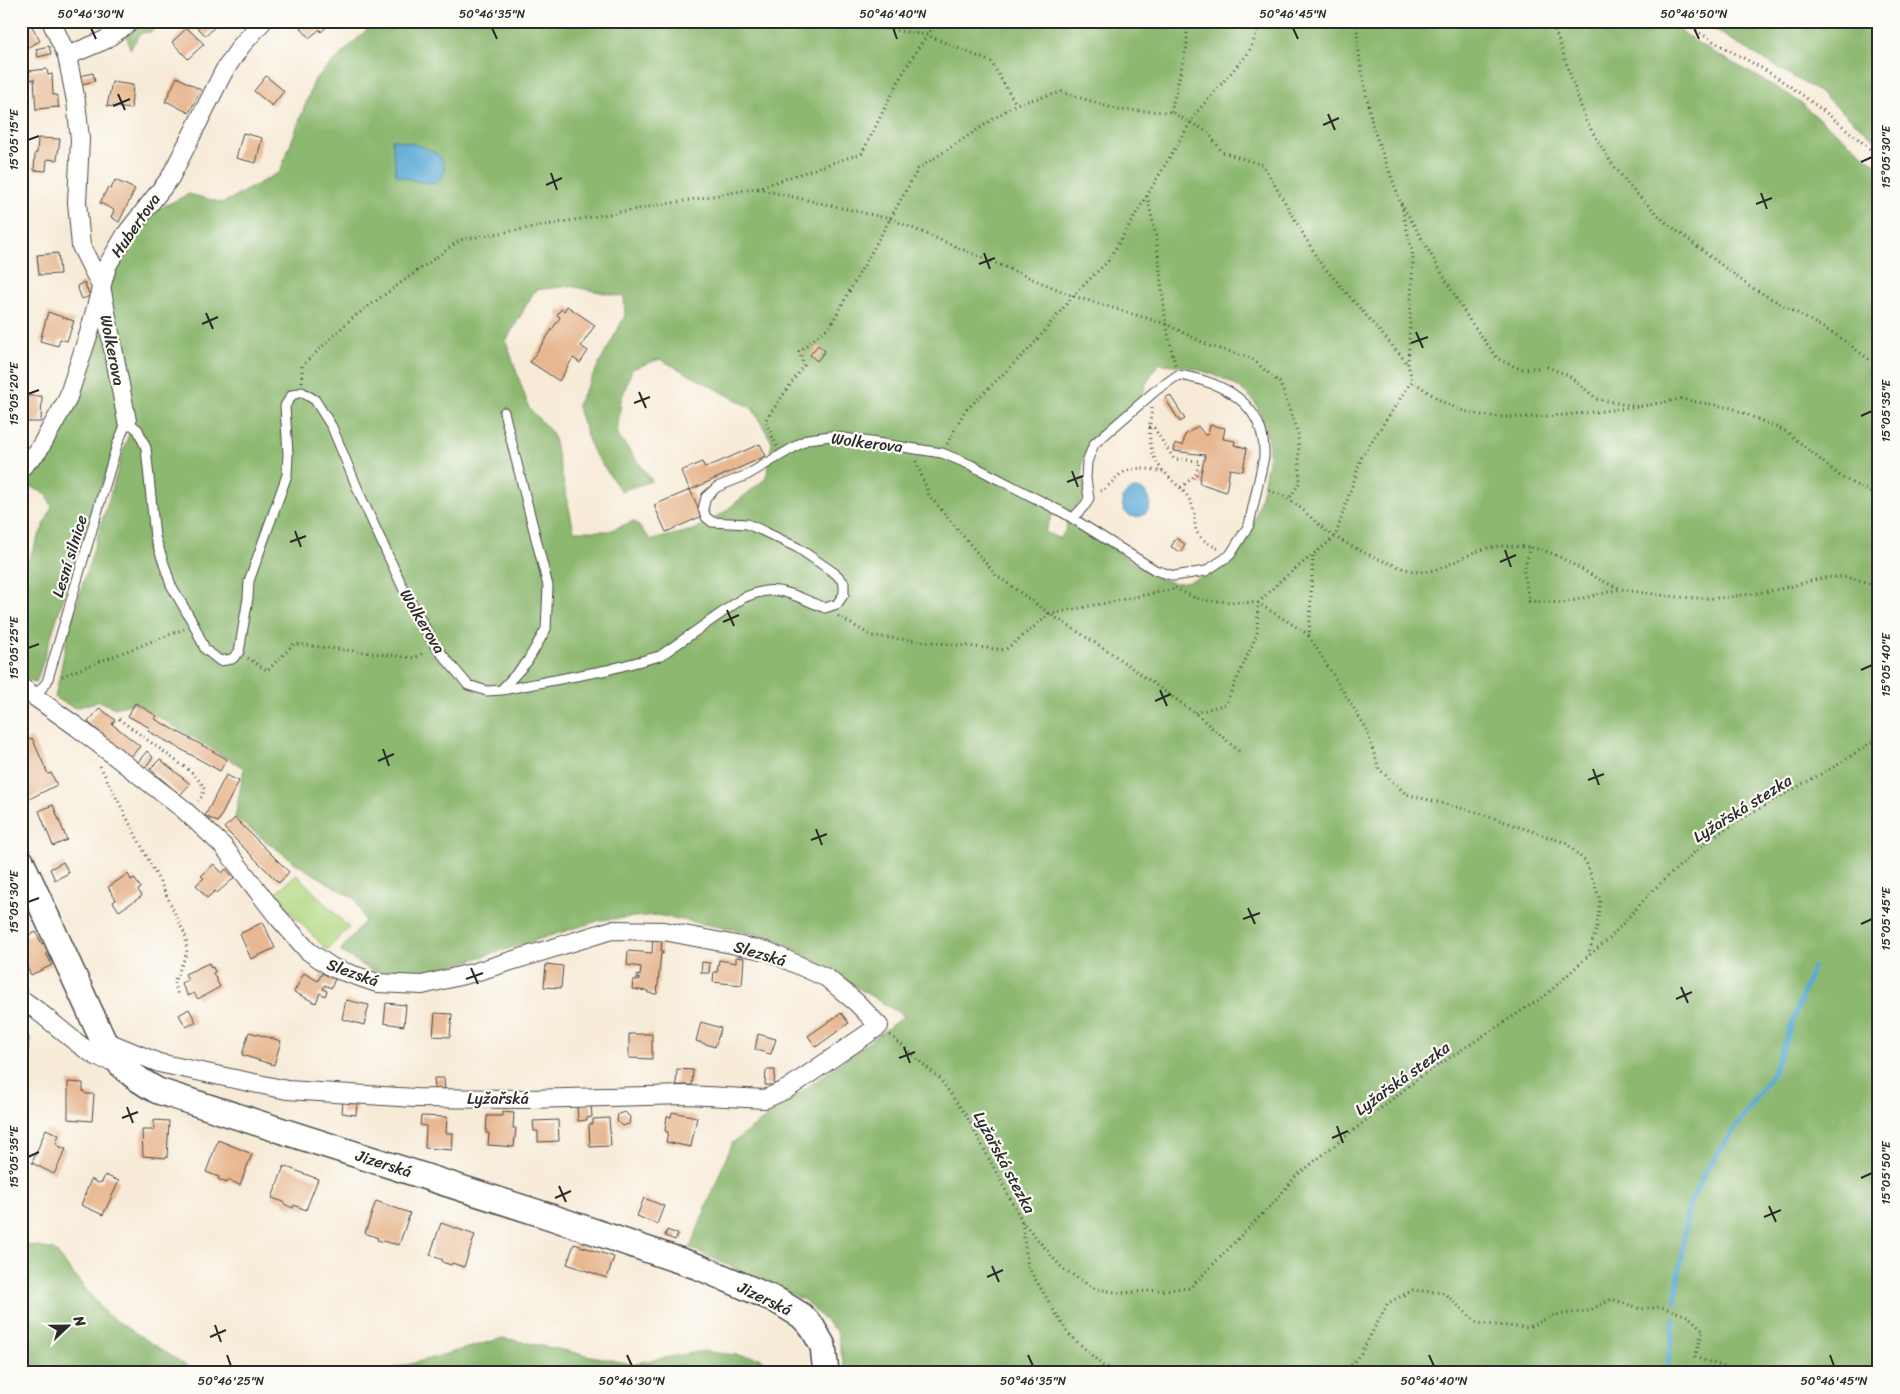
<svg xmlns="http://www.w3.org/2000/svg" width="1900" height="1394" viewBox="0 0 1900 1394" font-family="Sriracha,sans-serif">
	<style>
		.green { fill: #b0d781; stroke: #6e8156 }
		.forest { fill: #8cb86f; stroke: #5c724d; fill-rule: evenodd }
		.water { fill: #5daad6; stroke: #446a80 }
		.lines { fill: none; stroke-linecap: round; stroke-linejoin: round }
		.stream { stroke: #5daad6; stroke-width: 5 }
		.building { fill: #e7b791 }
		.lane-casing { stroke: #4a4845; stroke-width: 11 }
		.street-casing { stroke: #4a4845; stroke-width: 20 }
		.secondary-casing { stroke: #4a4845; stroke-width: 28 }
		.path { stroke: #4a4845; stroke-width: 3; stroke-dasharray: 1 4; stroke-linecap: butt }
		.lane { stroke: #fff; stroke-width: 9 }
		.street { stroke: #fff; stroke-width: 18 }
		.secondary { stroke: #fff; stroke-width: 25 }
		.ticks { fill: none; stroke: #2b2b2b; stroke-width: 2 }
		.labels { text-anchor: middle; stroke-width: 4.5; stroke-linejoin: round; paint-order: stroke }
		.street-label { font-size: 16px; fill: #2b2b2b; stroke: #fdfcf7 }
		.neatline { fill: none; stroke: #2b2b2b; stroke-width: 2 }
		.ticks-label { font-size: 12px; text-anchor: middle; fill: #2b2b2b }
	</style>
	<rect width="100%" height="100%" fill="#fdfcf7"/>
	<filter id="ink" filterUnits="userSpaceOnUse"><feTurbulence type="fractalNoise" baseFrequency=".02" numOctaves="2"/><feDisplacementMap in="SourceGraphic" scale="10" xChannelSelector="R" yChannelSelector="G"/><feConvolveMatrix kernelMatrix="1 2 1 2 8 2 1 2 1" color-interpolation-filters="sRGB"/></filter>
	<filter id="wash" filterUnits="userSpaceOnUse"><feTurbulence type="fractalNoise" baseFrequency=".0096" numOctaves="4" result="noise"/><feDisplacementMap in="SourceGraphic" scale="20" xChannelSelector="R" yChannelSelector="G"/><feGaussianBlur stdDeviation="1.12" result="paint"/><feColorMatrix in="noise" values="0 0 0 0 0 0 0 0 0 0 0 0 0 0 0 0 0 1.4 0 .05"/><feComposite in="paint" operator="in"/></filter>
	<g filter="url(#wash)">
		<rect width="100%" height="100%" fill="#f7ebd8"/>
		<!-- green -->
		<path class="green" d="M296,874L349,928L327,950L274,895Z"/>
		<!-- forest -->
		<path class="forest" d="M137,21H166L150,32L141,33L130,49L126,32Z
			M376,21H1667L1699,44L1790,95L1879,167V1373H848L845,1370L837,1332L804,1300L690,1248L732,1143L904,1016L776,938L657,915L601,920L423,975L372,971L340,951L365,921L355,899L297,864L235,818L244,768L135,703L115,708L99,701L75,708L55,698L68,633L132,423L107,284L148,214L189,194L223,203L280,172L315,79ZM570,286L624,297L625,316L577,405L592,450L621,491L652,481L617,434L621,401L632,369L660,359L752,408L772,442L768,470L765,479L723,513L693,530L651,540L634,521L609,531H574L553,434L529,408L506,341L535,290ZM1158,364C1187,364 1232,376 1252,399C1260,407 1269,438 1269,449C1268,471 1254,534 1241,551C1229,566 1196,582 1177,583C1155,584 1089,530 1068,515L1084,498L1086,490L1082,474L1083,459L1091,442L1105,427L1142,397L1146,384ZM1053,513L1067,520L1066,529L1060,539L1045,532Z
			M1700,21H1879V143L1822,94Z
			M101,312L122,421L117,445L86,528L36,683L27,679L21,671V576L52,507L47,495L21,481L43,456Z
			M21,1244L54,1250L106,1314L198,1373H21Z
			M503,1338L631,1364L703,1351L760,1358L781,1373H378Z"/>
		<!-- water -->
		<path class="water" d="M392,139C406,143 426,145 437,154C442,158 445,165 444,172C441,192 408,178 396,175Z
			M1122 503a14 14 0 1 1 28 0a14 14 0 1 1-28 0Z"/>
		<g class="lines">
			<!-- stream -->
			<path class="stream" d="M1675,1303L1688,1208L1704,1174L1774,1071L1813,967
				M686,1373C712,1369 749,1362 773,1373
				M1667,1373L1674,1319"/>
		</g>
		<g id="blocks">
			<!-- building -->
			<path class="building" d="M21,21H29L40,41L21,51Z
				M191,21L206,22L220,21L206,36Z
				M299,21H331L332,22L321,32L320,29L309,38L297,23Z
				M187,28L204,44L188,59L172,42Z
				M49,46L51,54L38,57L36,49Z
				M47,69L48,75L52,74L53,95H57L59,108L57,107L38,109L36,111L34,79L29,80V71Z
				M93,73L95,81L82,84L80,76Z
				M266,76L284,91L272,106L254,91Z
				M177,77L201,90L189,113L168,102H165Z
				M112,82L133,85L131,109L107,106Z
				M243,133L262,138L256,163L236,158Z
				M38,138L60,139L57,160L47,159L46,171L34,170L35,153H37Z
				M115,180L135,189L119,222L111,217L114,210L100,203L108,187L111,189Z
				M58,253L60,274L39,275L37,255Z
				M84,282L90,296L82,299L77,286Z
				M567,306L595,325L581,346L588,351L580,363L573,358L559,381L530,362L559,319L560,317L557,315L561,309L564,311Z
				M48,312L74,321L67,341L60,339L58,346L40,341Z
				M818,345L825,351L817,361L810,355Z
				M1170,395L1185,419L1180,422L1165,398Z
				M21,396H42L41,422H21Z
				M1210,425L1225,428L1223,439L1235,441L1234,445L1247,448L1243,471L1230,469L1226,492L1199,483L1205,455L1174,451L1175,444L1183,445L1185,435L1198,426L1205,435H1208Z
				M760,444L766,456L690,490L681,471L702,462L705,468Z
				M690,490L702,516L666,532L654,505Z
				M1176,538L1185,544L1181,552L1171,547Z
				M135,703L157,716L155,719L227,759L220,771L148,731L150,728L128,716Z
				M100,708L115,720L112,724L140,746L130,758L88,722Z
				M32,738L48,774L51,773L57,785L21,803V743Z
				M147,751L153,757L144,769L137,763Z
				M160,759L190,784L180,795L150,769Z
				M226,775L239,781L218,822L205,816Z
				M53,805L67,840L53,846L39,811Z
				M235,818L289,872L279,883L224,828Z
				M63,862L69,873L55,880L50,869Z
				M214,864L222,873L226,869L234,878L217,893L215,891L207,898L196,885L204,878L201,876Z
				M128,874L131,880L134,878L141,888L138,890L142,896L119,911L113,902L116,900L108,887Z
				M263,922L275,948L251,959L240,934Z
				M36,932L42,944L45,942L49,952L46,953L52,965L31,975L25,963L21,964V939Z
				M653,937L662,938L661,951H663V954L661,953L657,994L648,993V991L632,989L633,980H640V979L637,978V975L640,976L641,967L627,965L628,951L652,953Z
				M736,957L744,958L742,985L713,982L714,972H717L719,960L736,963Z
				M702,962L710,963L709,973H701Z
				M209,963L211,968L213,967L215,972L213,973L220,987L198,999L194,993L188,996L181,983L188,980L185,974Z
				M546,964L563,966L561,988L544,987Z
				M304,973L318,981L322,973L335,979L331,988L325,985L323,989L327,991L325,996L320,993L316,1003L294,992Z
				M346,1000L369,1005L364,1025L342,1019Z
				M386,1003L406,1005L404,1026L384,1023Z
				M189,1009L196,1022L186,1027L179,1015Z
				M435,1013L452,1014L450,1037L433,1036Z
				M841,1013L849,1023L816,1047L808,1036Z
				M701,1022L721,1028L715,1047L696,1041Z
				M249,1032L281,1041L274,1065L242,1055Z
				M629,1034H652V1059L629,1058Z
				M758,1034L776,1039L771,1054L755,1050Z
				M21,1037H29L26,1075L21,1074Z
				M677,1069L693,1070L692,1085H676Z
				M766,1070H775L774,1085H765Z
				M434,1078H444L445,1091H435Z
				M68,1082L83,1083V1091L86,1094H94L92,1121L68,1119Z
				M343,1101L357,1102L356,1115L342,1113Z
				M591,1104L592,1117L586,1118L587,1120L578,1121L577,1105Z
				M503,1112L514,1113L513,1128H516L514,1147L488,1145L489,1133H486L487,1116H503Z
				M625,1112L630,1117L629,1124L622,1126L617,1121L618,1114Z
				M672,1112L697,1117L691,1147L666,1142L668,1132L665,1131L667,1116L671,1117Z
				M421,1116L447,1117L446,1133H453L452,1150L425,1148L426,1126L420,1125Z
				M609,1118L611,1146L590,1147L589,1124H593V1119Z
				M154,1120L169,1121L167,1158L143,1156L142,1130H154Z
				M558,1120L559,1141L538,1142V1131H534L533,1121Z
				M46,1129L59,1135L56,1142L58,1146L66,1149L54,1174L32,1163Z
				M218,1140L252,1154L240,1185L228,1180L227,1183L218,1179L219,1177L206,1172Z
				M284,1166L318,1179L306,1210L294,1205L293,1208L284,1204V1202L272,1198Z
				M105,1175L119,1181L103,1215L81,1205L91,1179L98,1183L102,1182Z
				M644,1198L664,1206L657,1224L637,1216Z
				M376,1201L410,1213L399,1245L377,1240L378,1238L365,1233Z
				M441,1223L475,1235L464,1267L452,1263L451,1265L442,1262L443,1260L430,1255Z
				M667,1230L678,1234L675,1240L665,1236Z
				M574,1244L614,1257L607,1278L567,1264Z"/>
		</g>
	</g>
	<g filter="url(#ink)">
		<use href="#blocks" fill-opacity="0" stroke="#4a4845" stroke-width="1"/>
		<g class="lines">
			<!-- lane casing -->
			<g class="lane-casing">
				<path id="lane" d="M502,689L527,662L546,629L548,586L504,412
					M35,696L47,682L117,445L127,421L138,430L146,448L155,537L171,585L194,625L205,649L220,661L232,659L239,652L248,598L249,581L287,475L288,454L285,406L292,395L302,392L315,400L332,427L361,497L404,590L435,646L468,685L487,691L502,690L607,670L660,656L743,598C778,582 792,595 825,608L837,604L844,594V583L836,574L798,548L761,530L747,524L712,522L706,517L703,509L706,497L717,487L747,475L808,439L831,436L942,453L971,465L1064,513L1155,570L1174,576L1206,571L1230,555L1249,525L1264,457C1266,404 1224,382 1178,375L1155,391L1094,444L1087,462L1086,479L1089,498L1086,504L1073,518"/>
			</g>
			<!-- street casing -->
			<g class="street-casing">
				<path id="street" d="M51,21L67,56L76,101L80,139L77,202L81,246L101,286L127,421
					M67,56L105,40L131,21
					M21,468L38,451L67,400L89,333L107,266L126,234L170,178L224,71L241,46L263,21
					M21,687L77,727L182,808L223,846L277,916L308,951L333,968L377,983L422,985L472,973L612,930L664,931L767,951L827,978L857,1003L879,1026L787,1089L765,1099L687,1095L527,1099L415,1098L287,1090L159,1063L103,1040
					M21,999C48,1016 69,1040 96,1056C102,1060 111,1061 118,1062"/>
			</g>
			<!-- secondary casing -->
			<g class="secondary-casing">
				<path id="secondary" d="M21,861L103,1040C118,1065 132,1077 158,1091L545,1215L699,1267L776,1300L802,1316L812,1327L823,1346L826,1373"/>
			</g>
			<!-- path -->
			<path class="path" d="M832,21L927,35L991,62L1016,104
				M1356,21L1360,62L1373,128L1401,203L1413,257L1408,364L1412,381
				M1552,21L1586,121L1610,161L1631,188L1664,221L1749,286L1838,336L1879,367
				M1684,21C1712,44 1743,56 1773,75C1810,99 1845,127 1879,157
				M1171,112L1187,45V22L1189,21
				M758,189L891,219L1073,296L1166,324L1210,346L1251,358L1280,383L1298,434L1300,482L1289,499
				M1147,196L1156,236L1166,324L1175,365
				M1401,203L1468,318L1498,359L1520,369L1547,367L1568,375L1597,399L1638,407L1681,399L1732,408L1787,432L1841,477L1879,497
				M302,382V366L351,319L460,240L758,188L862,153C885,109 906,60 938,21
				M1152,408C1148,433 1147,455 1166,474C1173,482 1182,488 1188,497C1204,523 1181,531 1219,549
				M1149,427L1154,428L1174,459L1199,461L1196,475L1180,488
				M947,444L964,412L1032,346L1073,296L1108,261L1196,113L1249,52L1256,35L1258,21
				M777,446L765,421L804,365L799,351L830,326L918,169L1016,104L1062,92L1119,110L1171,112L1208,132L1222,152L1263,165L1319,261L1408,364
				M916,461L929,495L996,575L1050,614L1111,653L1195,713L1240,752
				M1100,491C1111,486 1112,480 1121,474C1133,465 1149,469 1163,472
				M1269,491C1296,496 1313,524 1337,538C1359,551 1385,563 1409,570C1440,580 1471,545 1503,546C1519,546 1535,547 1551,553C1574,563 1599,582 1622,589C1632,591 1642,593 1652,594C1676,597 1704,600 1728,597C1746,595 1766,592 1784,588C1824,578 1838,569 1879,588
				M1530,547L1524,572L1529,601L1563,603L1621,589
				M1313,556L1309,636L1366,728L1379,769L1406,794L1476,812L1566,843L1586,862L1600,899L1597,928L1588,955
				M1175,588L1195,598L1210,601L1258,603L1309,635
				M838,616L872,636L1005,650L1050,614L1175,589
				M248,658L267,671L294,644L415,658L425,652
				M62,676L184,629
				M1195,713L1226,704L1257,634L1258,603L1280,581L1335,537L1362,456L1412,381C1427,391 1442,403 1458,409C1503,426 1590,412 1638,407
				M119,719L194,774L204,787L203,795L198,801
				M100,766L163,888L186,937L187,953L174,982L178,996
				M890,1035L939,1078L966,1115L1022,1221L1062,1268L1093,1288L1120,1293L1190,1288L1276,1200L1295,1177L1420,1077L1546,995L1588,956L1609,939L1652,891L1709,839L1763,806L1839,764L1879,737
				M1022,1222L1028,1267L1067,1332L1103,1366L1131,1373
				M1345,1373L1361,1353L1388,1303L1413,1290L1444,1293L1477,1323L1527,1328L1554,1315L1588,1311L1612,1299L1641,1309L1661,1307L1688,1316L1703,1330L1695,1357L1727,1368L1734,1373"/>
			<!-- lane -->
			<use href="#lane" class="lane"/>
			<!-- street -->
			<use href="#street" class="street"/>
			<!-- secondary -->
			<use href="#secondary" class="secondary"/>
		</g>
	</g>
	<!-- ticks -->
	<path class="ticks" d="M91,28L96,39M492,28L497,39M893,28L897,39M1293,28L1298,39M1694,28L1699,39M118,94L125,110M113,106L130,99M1328,114L1335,130M1323,125L1339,118M28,140L39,136M1861,162L1872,157M551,173L557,190M546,185L562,178M1761,193L1767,209M1756,204L1772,198M984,253L990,269M979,264L995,258M206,313L213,329M202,324L218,317M1416,332L1423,348M1411,343L1428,337M639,392L646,408M28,394L39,390M634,403L650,397M1861,416L1872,411M1072,471L1078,487M1067,482L1083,476M295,531L301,547M290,542L306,536M1505,550L1511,567M1500,562L1516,555M727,610L734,626M723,622L739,615M28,648L39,644M1861,670L1872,665M1160,690L1167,706M1155,701L1171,694M383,749L389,766M378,761L394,754M1593,769L1599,785M1588,780L1604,774M816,829L822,845M811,840L827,834M28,902L39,898M1248,908L1255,924M1243,919L1260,913M1861,924L1872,919M471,968L478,984M466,979L483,973M1681,987L1688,1003M1676,999L1692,992M904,1047L910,1063M899,1058L915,1052M127,1107L133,1123M122,1118L138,1112M1337,1126L1343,1143M1332,1138L1348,1131M28,1157L39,1152M1861,1178L1872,1173M559,1186L566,1202M555,1198L571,1191M1769,1206L1776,1222M1764,1217L1781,1210M992,1266L999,1282M987,1277L1003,1270M215,1325L221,1342M210,1337L226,1330M227,1355L231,1366M627,1355L632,1366M1028,1355L1033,1366M1429,1355L1434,1366M1830,1355L1834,1366"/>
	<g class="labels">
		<!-- street labels -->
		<g class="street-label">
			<text transform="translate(135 225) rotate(-55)" y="6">Hubertova</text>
			<text transform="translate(113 350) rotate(79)" y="6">Wolkerova</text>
			<text transform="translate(867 442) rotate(7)" y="6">Wolkerova</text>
			<text transform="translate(69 556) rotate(-73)" y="6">Lesní silnice</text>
			<text transform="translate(423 621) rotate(59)" y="6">Wolkerova</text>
			<text transform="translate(1742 808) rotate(-32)" y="6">Lyžařská stezka</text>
			<text transform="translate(760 953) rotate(17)" y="6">Slezská</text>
			<text transform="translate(353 972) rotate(20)" y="6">Slezská</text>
			<text transform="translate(1402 1078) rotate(-36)" y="6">Lyžařská stezka</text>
			<text x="498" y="1104">Lyžařská</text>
			<text transform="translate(1005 1162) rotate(62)" y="6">Lyžařská stezka</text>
			<text transform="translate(384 1163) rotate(18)" y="6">Jizerská</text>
			<text transform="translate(765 1298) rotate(26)" y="6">Jizerská</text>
		</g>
	</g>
	<!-- margin -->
	<rect width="1900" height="1394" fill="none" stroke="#fdfcf7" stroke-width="55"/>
	<!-- north arrow -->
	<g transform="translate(68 1326) rotate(68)" stroke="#fdfcf7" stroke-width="4" paint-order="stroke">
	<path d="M0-4L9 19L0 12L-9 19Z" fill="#2b2b2b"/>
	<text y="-8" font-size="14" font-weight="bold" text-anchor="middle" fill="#2b2b2b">N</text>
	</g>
	<rect x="28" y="28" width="1844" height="1338" class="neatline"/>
	<g class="ticks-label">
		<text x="91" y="18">50°46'30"N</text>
		<text x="492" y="18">50°46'35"N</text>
		<text x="893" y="18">50°46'40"N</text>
		<text x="1293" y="18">50°46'45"N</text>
		<text x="1694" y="18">50°46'50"N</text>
		<text transform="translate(14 140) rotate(-90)" y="4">15°05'15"E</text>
		<text transform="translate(1886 157) rotate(-90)" y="4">15°05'30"E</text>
		<text transform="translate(14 394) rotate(-90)" y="4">15°05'20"E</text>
		<text transform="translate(1886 411) rotate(-90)" y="4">15°05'35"E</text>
		<text transform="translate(14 648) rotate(-90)" y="4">15°05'25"E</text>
		<text transform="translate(1886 665) rotate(-90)" y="4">15°05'40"E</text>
		<text transform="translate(14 902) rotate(-90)" y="4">15°05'30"E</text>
		<text transform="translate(1886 919) rotate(-90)" y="4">15°05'45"E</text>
		<text transform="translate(14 1157) rotate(-90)" y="4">15°05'35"E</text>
		<text transform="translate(1886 1173) rotate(-90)" y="4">15°05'50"E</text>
		<text x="231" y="1385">50°46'25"N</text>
		<text x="632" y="1385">50°46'30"N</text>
		<text x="1033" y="1385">50°46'35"N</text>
		<text x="1434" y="1385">50°46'40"N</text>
		<text x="1834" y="1385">50°46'45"N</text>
	</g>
</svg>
